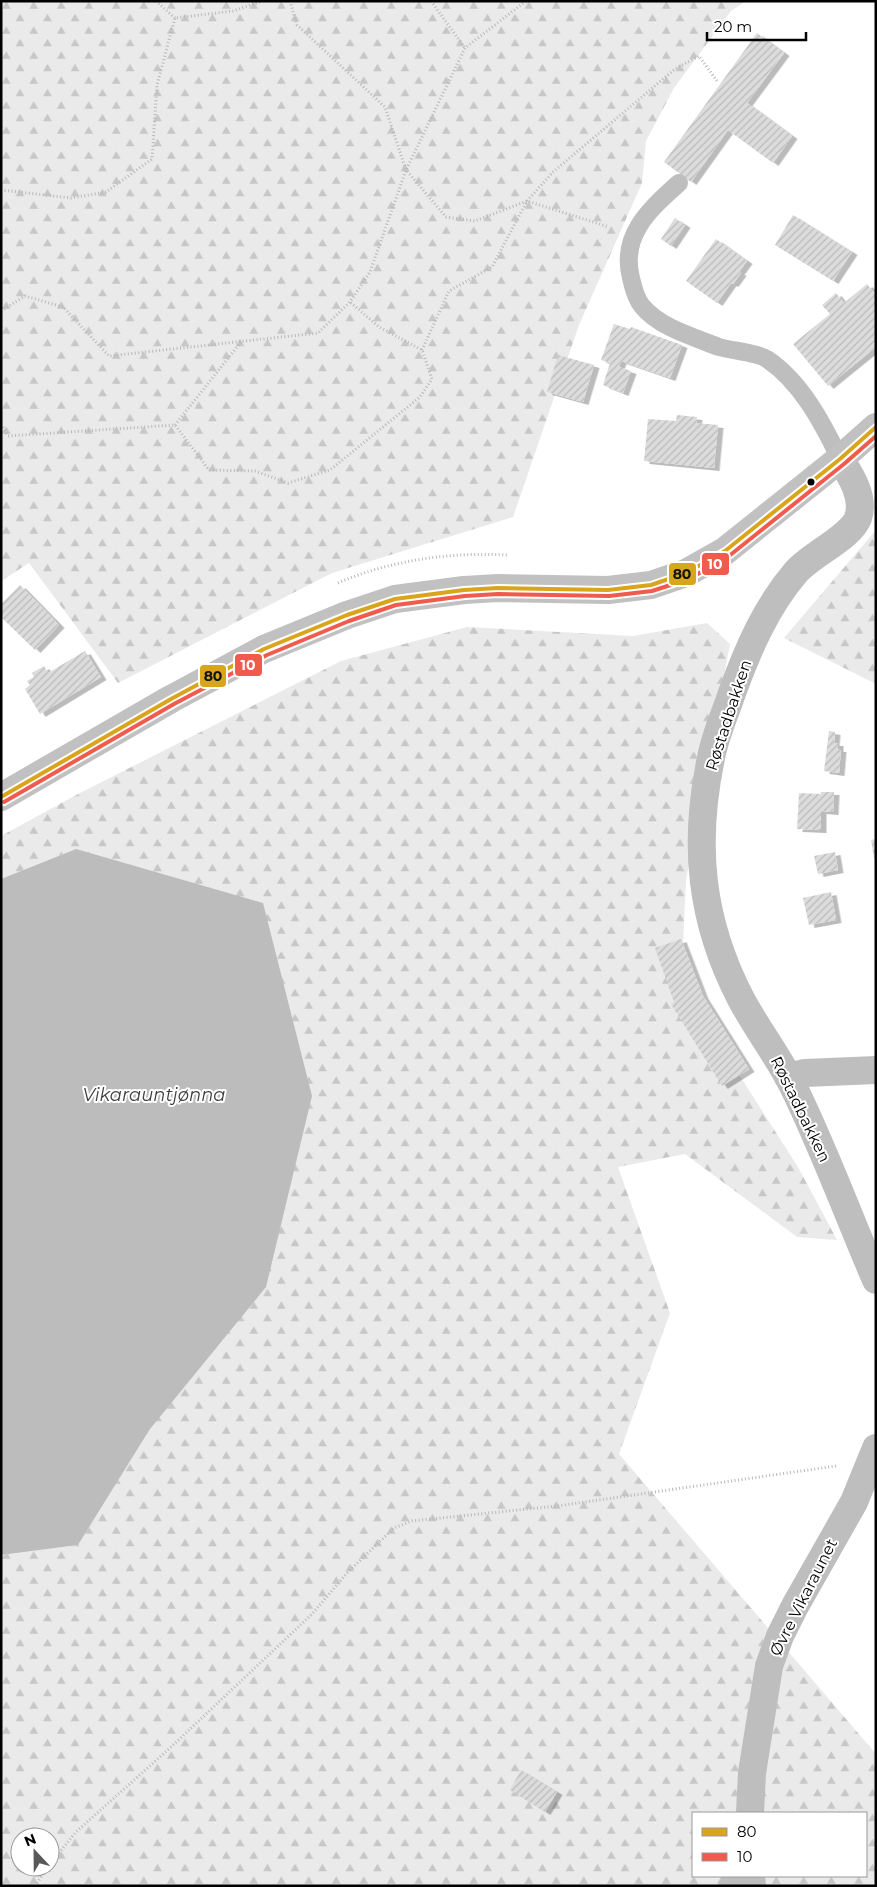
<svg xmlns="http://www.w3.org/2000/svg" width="877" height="1887" viewBox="0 0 877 1887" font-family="Montserrat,sans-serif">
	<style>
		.forest { fill: url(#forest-firs); fill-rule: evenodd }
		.water { fill: #bcbcbc }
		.building { fill: url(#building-hatch); filter: url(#shadow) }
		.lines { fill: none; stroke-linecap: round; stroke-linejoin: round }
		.path { stroke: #b8b8b8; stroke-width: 3; stroke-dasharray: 1 2.5; stroke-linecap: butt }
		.lane { stroke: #bebebe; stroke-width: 18 }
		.street { stroke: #bebebe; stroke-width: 28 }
		.secondary { stroke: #c1c1c1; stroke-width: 28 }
		.bus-1-casing { stroke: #fff; stroke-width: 8 }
		.bus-2-casing { stroke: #fff; stroke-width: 8 }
		.bus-1 { stroke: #d9a51d; stroke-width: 4 }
		.bus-2 { stroke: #f15b4e; stroke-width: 4 }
		.bus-dot { fill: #000; stroke: #fff; stroke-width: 2 }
		.labels { text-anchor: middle; stroke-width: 4; stroke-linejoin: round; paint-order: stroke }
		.street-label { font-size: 16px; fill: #000; stroke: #fff }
		.water-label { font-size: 18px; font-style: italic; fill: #404040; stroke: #fff }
		.line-badge { stroke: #fff; stroke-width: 2 }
		.badge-label { font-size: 14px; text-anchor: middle; font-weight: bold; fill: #fff }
		.pale-badge-label { font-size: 14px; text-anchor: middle; font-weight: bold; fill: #111 }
	</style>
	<defs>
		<pattern id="forest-firs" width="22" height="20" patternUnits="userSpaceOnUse" patternTransform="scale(1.25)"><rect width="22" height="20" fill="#eaeaea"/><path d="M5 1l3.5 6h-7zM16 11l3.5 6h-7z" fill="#c7c7c7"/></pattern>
		<pattern id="building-hatch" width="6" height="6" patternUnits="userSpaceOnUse" patternTransform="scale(1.25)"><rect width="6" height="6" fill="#dcdcdc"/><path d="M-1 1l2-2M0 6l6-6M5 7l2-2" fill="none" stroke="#bbb"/></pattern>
		<filter id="shadow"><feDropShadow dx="5.5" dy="3" stdDeviation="0" flood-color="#0004"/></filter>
	</defs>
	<rect width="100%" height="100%" fill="#fff"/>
	<!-- forest -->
	<path class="forest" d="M1,1H746L731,11L674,88L646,141L642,183L579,325L513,517L332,573L118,683L29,563L1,581Z
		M876,530V684L784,638Z
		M707,623L730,644L686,880L681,984L798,1167L837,1240L797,1237L685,1154L618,1167L670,1313L619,1454L876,1754V1886H1V1555L78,1545L150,1429L76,849L1,879V836L78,794L341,661L467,627L633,636ZM693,1813H866V1876H693ZM20,1837H50V1867H20Z"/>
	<!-- water -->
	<path class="water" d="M76,849L263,903L312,1096L266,1287L150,1429L78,1545L1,1555V879Z"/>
	<!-- building -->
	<path class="building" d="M757,33L784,53L747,103L792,136L773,163L728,130L691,182L664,162Z
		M793,215L852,252L833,281L775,245Z
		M675,218L685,225L671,246L661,239Z
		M716,239L747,261L739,272L741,273L733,284L731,283L717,303L686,281Z
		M867,284L876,295V347L828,386L793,344L830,314L822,305L836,293L844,303Z
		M614,324L630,329L631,327L682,345L670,378L621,361L619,367L631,371L623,393L603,385L610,363L601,360Z
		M558,355L594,365L583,402L547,392Z
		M677,415L697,417L696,423L718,425L714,468L644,461L648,419L676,421Z
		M20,585L59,625L35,650L1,617V604Z
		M85,651L101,677L40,714L25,689L30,685L27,681L34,677L32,673L44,666L48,673Z
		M829,731L835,732L834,743H838V749H841L839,773L824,771Z
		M821,792H834L833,812L821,811V830L797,829L799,793L821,794Z
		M876,839V857L874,858L871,840Z
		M835,852L838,870L818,874L814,856Z
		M831,892L836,920L809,925L803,898Z
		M681,939L703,996L749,1069L722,1086L671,1004L674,1002L655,948Z
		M521,1770L557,1792L545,1812L510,1790Z"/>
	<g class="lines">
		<!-- path -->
		<path class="path" d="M156,1L175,18
			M290,1L297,25L385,107L406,170L446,217L475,221L527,201L609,227
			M431,1L465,48
			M1,190L71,198L106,192L152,159L157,85L175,18L233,11L262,1
			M1,311L25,296L63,307L109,356L318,333L350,302L370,272L406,170L465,48L526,1
			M422,350L449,291L492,267L527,201L553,172L675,69L699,56L717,81
			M1,424L8,436L175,425L209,470L255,471L288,483L330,470L420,397L432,379L422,350L379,327L350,302
			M175,425L241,342
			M338,583C391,560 450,552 508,555
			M50,1864L76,1832L170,1748L312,1614L348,1572L394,1528L412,1521L557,1506L836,1466
			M35,1886L48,1867"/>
		<!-- lane -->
		<path class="lane" d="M679,183C650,209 620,235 631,278C633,287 636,299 642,306C660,328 694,337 719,347C732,351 756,352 767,359C801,382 822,422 840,459
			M756,1876L757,1886"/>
		<!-- street -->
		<path class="street" d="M840,459C851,476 865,497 858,518C851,537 812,554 796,572C766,607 748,649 732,693C725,714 715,736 711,758C693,844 700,920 741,999C757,1029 778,1056 793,1086C824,1149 848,1215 876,1280
			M788,1077L805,1073L876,1070
			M750,1813L752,1773L769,1666L780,1636L795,1606L854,1502L876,1448
			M733,1886L737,1876"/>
		<!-- secondary -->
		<path class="secondary" d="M1,797L171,699L264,649L347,615L395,599L464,590L498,588L608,590L651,585L686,573L725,551L840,459L876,427"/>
		<!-- bus-1 casing -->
		<g class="bus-1-casing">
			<path id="bus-1" d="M1,797L171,699L264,649L347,615L395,599L464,590L498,588L608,590L651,585L686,573L725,551L840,459L876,427"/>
		</g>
		<!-- bus-2 casing -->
		<g class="bus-2-casing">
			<path id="bus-2" d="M4,802L174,704L267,655L349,621L396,605L465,596L498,594L609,596L652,591L689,579L729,556L844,464L876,436"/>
		</g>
		<!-- bus-1 -->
		<use href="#bus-1" class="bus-1"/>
		<!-- bus-2 -->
		<use href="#bus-2" class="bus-2"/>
	</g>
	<!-- markers -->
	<circle class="bus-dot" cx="811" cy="482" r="4.5"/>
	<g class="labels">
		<!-- street labels -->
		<g class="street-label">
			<text transform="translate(728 715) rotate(-72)" y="6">Røstadbakken</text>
			<text transform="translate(801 1109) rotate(64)" y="6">Røstadbakken</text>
			<text transform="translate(803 1597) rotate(-63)" y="6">Øvre Vikaraunet</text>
		</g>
		<!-- water labels -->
		<g class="water-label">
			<text x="154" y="1101">Vikarauntjønna</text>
		</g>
	</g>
	<g class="line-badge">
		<rect x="701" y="552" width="29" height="24" rx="5" fill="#f15b4e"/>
		<rect x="668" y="562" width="29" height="24" rx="5" fill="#d9a51d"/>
		<rect x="234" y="653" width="29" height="24" rx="5" fill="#f15b4e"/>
		<rect x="199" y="664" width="28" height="24" rx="5" fill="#d9a51d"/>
	</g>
	<g class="badge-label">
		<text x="715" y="569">10</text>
		<text x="248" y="670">10</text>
	</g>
	<g class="pale-badge-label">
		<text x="682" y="579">80</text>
		<text x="213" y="681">80</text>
	</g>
	<!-- border -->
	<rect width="877" height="1887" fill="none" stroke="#000000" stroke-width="5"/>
	<!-- legend -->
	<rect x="692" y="1812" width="175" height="65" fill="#ffffff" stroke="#999999"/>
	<rect x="702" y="1828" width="25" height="8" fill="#d9a51d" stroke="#999999"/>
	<text x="737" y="1837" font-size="15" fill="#000000">80</text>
	<rect x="702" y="1853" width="25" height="8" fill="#f15b4e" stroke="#999999"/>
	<text x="737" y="1862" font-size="15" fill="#000000">10</text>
	<!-- north arrow -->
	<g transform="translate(35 1852) rotate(338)"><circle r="24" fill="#ffffff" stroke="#999999"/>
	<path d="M0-4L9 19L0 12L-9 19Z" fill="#595959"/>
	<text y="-8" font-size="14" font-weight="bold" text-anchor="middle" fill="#000000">N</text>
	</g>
	<!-- scale -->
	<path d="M707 32v8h99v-8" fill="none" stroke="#000000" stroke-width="2.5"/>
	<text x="714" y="32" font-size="15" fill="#000000" stroke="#ffffff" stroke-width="4" paint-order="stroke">20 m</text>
</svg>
